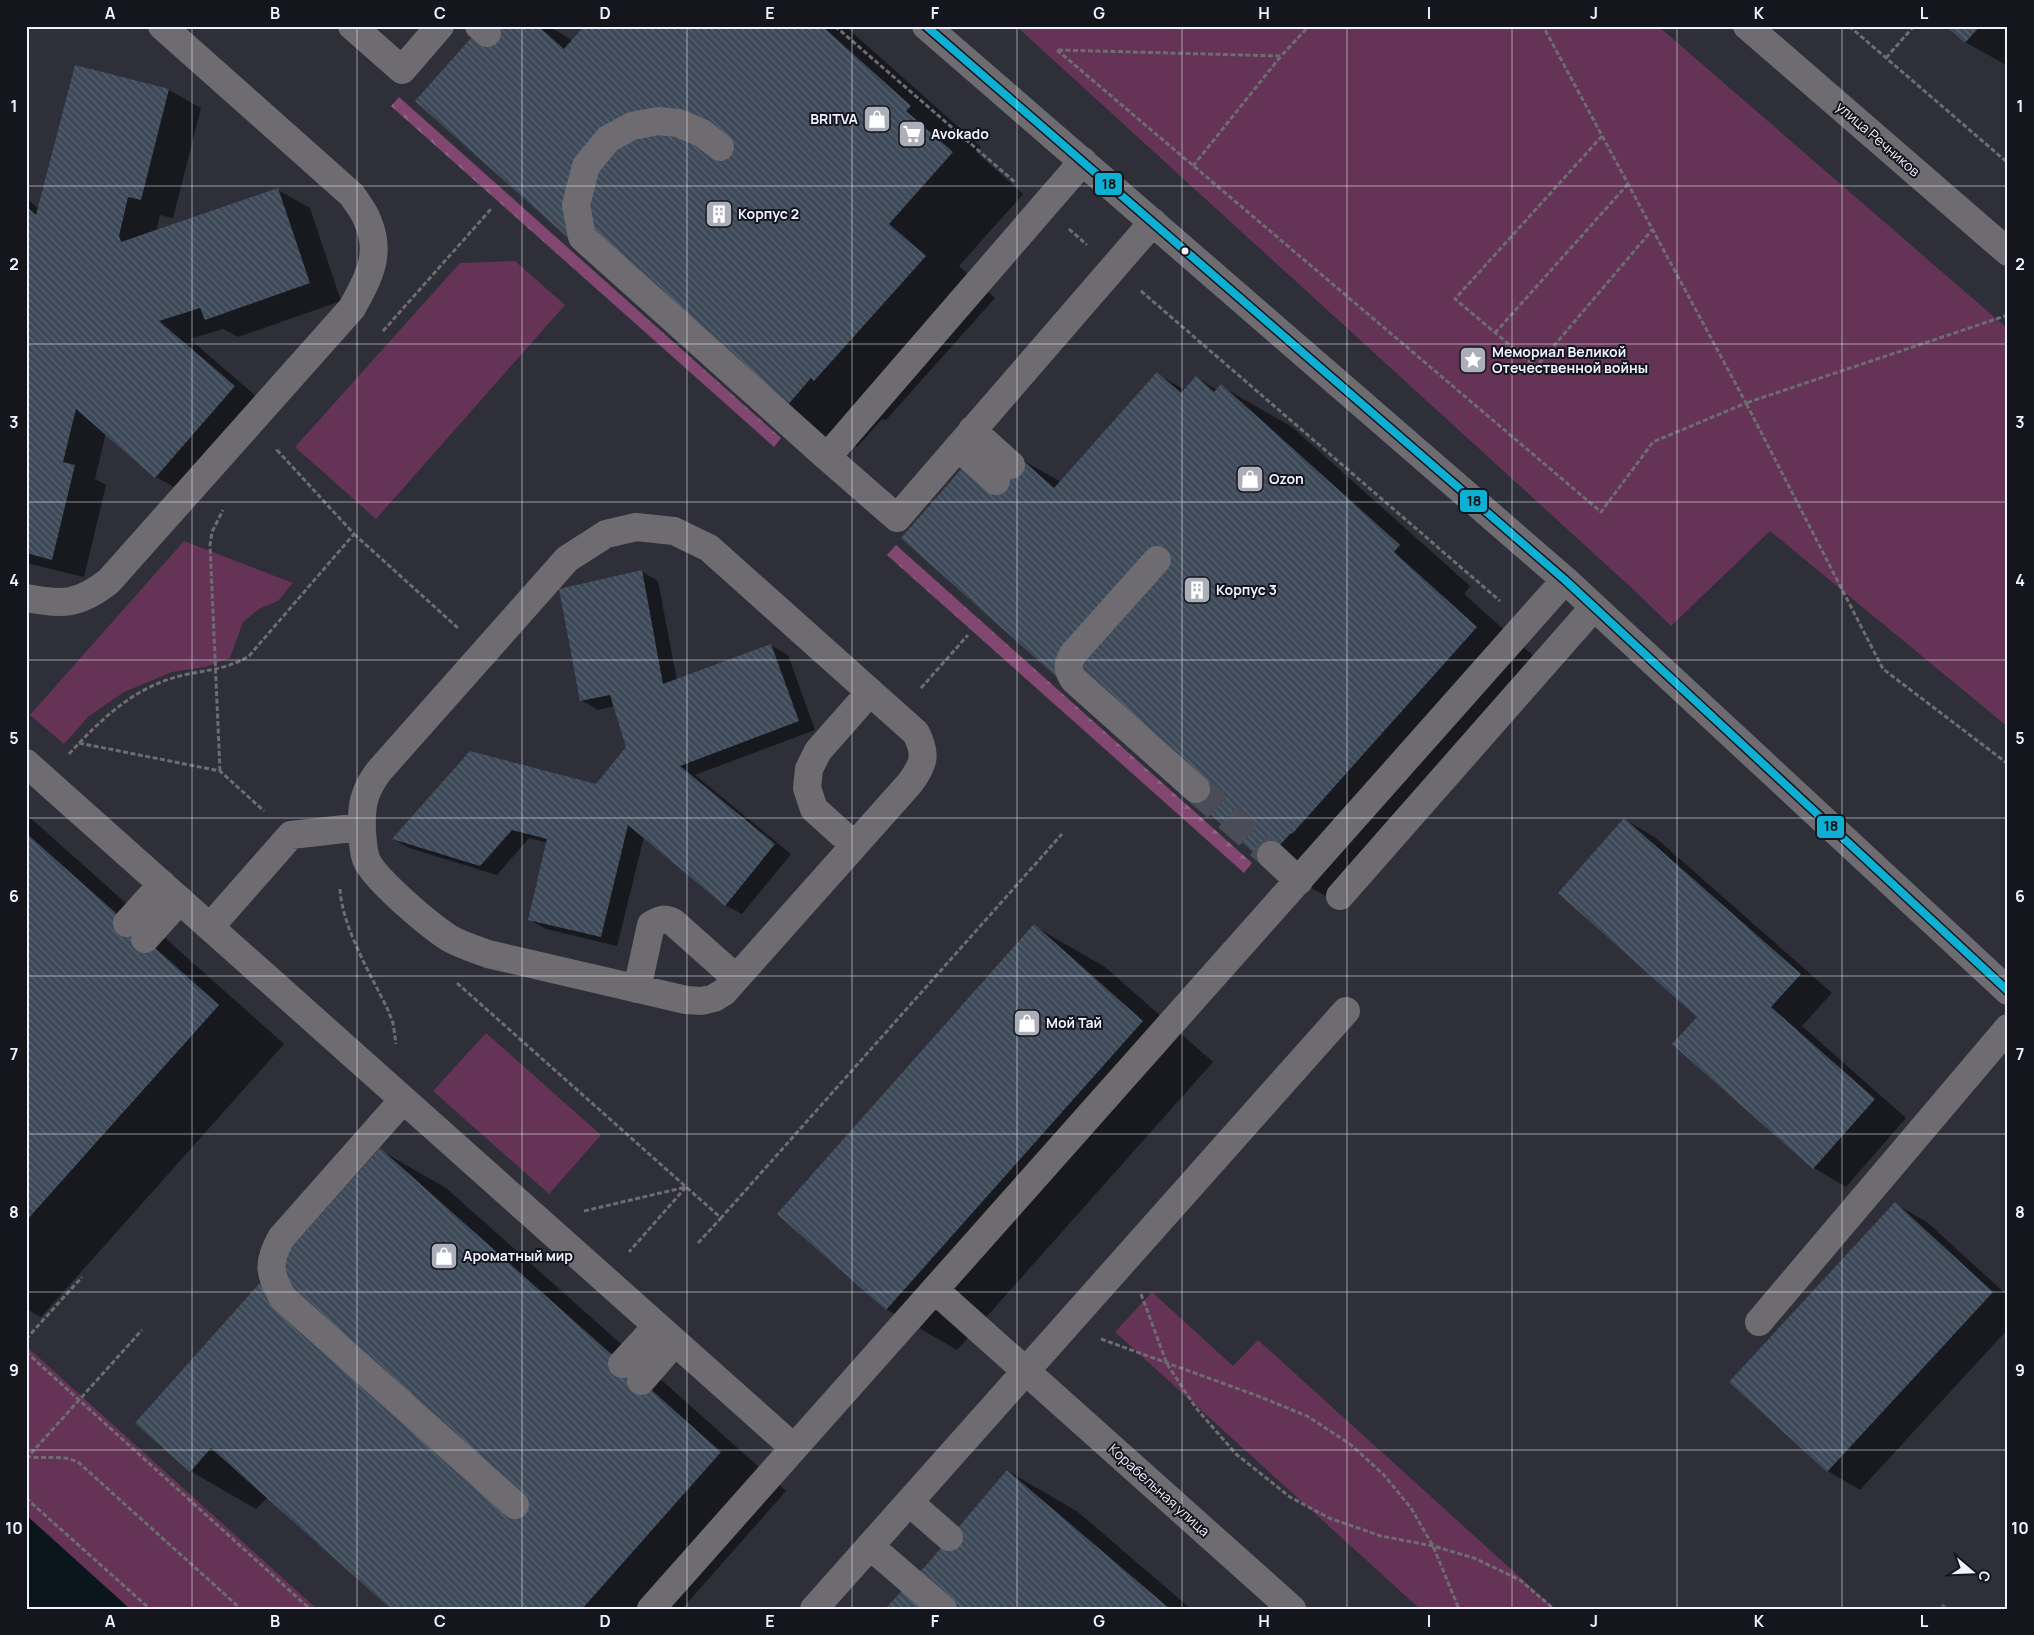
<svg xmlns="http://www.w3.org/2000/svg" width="2034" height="1635" viewBox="0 0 2034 1635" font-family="Manrope,sans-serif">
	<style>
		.forest { fill: url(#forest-firs) }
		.green { fill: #653356 }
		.water { fill: #0a161b }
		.shadow { fill: #0007 }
		.building { fill: url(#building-back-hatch) }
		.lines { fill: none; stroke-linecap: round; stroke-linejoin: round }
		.minor-tunnel { stroke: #4b4c57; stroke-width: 28; stroke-dasharray: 28 14; stroke-linecap: butt }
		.path { stroke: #6d6c71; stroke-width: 3; stroke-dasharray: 5 2.5; stroke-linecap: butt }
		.minor { stroke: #6e6c70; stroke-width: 28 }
		.bus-1-casing { stroke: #14151d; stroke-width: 11 }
		.bus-1 { stroke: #0dafd3; stroke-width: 8 }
		.grid { fill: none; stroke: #f0f2ff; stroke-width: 1; stroke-opacity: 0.55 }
		.bus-dot { fill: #f0f2ff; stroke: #14151d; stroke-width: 2 }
		.labels { text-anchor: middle; stroke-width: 4; stroke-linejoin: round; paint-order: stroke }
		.poi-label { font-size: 14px; font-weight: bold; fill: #f0f2ff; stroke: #14151d; text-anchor: start }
		.street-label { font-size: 14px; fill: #f0f2ff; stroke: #14151d }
		.line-badge { stroke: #14151d; stroke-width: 2 }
		.pale-badge-label { font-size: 14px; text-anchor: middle; font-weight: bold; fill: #111 }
		.neatline { fill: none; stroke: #f0f2ff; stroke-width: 2 }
		.grid-label { font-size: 16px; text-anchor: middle; font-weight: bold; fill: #f0f2ff }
	</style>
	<defs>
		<pattern id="forest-firs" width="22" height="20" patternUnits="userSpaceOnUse" patternTransform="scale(1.25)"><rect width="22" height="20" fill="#814770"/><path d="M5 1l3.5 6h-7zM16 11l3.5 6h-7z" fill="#936285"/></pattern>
		<pattern id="building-back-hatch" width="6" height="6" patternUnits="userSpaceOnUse" patternTransform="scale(1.25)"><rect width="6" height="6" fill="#3d4958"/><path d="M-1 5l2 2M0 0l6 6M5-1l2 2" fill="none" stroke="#596471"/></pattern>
	</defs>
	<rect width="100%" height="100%" fill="#2e2f39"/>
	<!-- forest -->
	<path class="forest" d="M399,97L781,438L774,447L391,106Z
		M896,545L1252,863L1244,873L887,555Z"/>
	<!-- green -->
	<path class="green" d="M1016,26H1658L2008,329V727L1770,531L1671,626L1635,591Z
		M515,261L565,305L376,519L295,447L460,263Z
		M184,541L293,583L278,601L259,609L243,622L230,658L205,667L172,672L124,692L89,716L64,744L30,715Z
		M486,1033L601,1135L549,1194L433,1091Z
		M1152,1292L1233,1366L1258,1340L1555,1609H1420L1115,1332Z
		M26,1346L317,1609H130L26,1515Z"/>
	<!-- water -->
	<path class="water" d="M26,1515L130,1609H26Z"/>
	<!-- shadow -->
	<path class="shadow" d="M495,26H549L573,41L586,26H845L981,147L976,152L1023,194L959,266L995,298L886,420L882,419L857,447L832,432L824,442L753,401Z
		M1948,26H2008V66L1965,42Z
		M169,90L201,108L173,218L160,215L156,232L278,190L310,208L341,301L238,337L223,329L190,339L266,405L188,495L156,477L106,433L95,479L106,485L84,577L26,563V198L39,209Z
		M1157,374L1185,390L1196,377L1217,390L1221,386L1292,427L1470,586L1464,594L1547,668L1336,902L1265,861L1019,458L1061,482Z
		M641,571L658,581L677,681L771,645L788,655L815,730L695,775L791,854L742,914L725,905L644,837L617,946L546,929L530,920L548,843L529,838L497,875L409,848L393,839L596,785L628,747L614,706L598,710L581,700Z
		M26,814L284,1044L41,1317L26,1309Z
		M1624,819L1656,838L1832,993L1802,1026L1906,1118L1846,1187L1814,1168L1674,1044L1699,1017Z
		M1034,926L1105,967L1213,1062L957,1350L886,1309Z
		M380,1150L446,1188L786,1491L682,1609H393L268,1497L256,1509L190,1471Z
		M1895,1204L1927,1222L2008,1296V1329L1860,1490L1828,1471L1731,1382Z
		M1008,1471L1078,1512L1191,1609H887L930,1562Z"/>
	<!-- building -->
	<path class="building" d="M494,26H538L564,49L584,26H822L911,106L906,111L953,152L889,224L926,256L814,381L811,378L786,407L752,402L415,101L472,37Z
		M1946,26H1980L1965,43Z
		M75,65L169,89L141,200L128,197L119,236L121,242L278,188L310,283L205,320L200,308L159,321L235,386L155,478L76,409L63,462L75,465L52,560L26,553V206L36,215Z
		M1157,372L1181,393L1196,376L1214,392L1221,384L1400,545L1394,552L1477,627L1292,834L1291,833L1264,862L901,538L963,467L1018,456L1054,488Z
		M642,570L663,684L771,644L799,721L680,766L775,844L725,906L628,825L601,937L528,920L547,839L512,830L480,866L392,839L470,751L596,784L626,747L610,695L580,701L559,589Z
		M1624,818L1801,974L1771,1007L1875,1099L1813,1169L1672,1044L1697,1017L1558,893Z
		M26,833L219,1005L26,1221Z
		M1034,924L1143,1021L886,1310L777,1214Z
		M380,1148L721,1452L582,1609H391L211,1448L190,1472L135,1423Z
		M1895,1202L1993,1292L1827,1472L1729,1382Z
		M1007,1470L1170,1609H885L929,1562Z
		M1943,1603L1949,1609H1939Z"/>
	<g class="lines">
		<!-- minor-tunnel -->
		<path class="minor-tunnel" d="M1196,789L1271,855"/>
		<!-- path -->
		<path class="path" d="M835,26L1016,183
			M1849,26L2008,163
			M1057,50L1601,512L1653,442L1746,403L1543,26
			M1058,50L1281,56L1309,26
			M1886,58L1914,26
			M1602,136L1455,299L1536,367L1652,230
			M1193,166L1281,56
			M1069,229L1087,245
			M1141,291L1500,601
			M2008,315L1746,403L1883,669L2008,764
			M383,331L491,209
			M1495,333L1628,184
			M354,534L458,628
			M921,688L968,635
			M79,743L220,771L264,811
			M69,754C101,719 135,686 184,675C207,670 228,669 249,656L354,534L277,450L279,448
			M220,771L210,545L212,532L223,510
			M340,889C342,927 371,975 388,1010L393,1023L396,1044
			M457,983L721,1218L1062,834
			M584,1211L686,1187L629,1252
			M698,1243L721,1218
			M1141,1294L1167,1364L1196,1408L1236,1454L1290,1497L1329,1518L1381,1536L1433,1546L1474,1558L1520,1580L1554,1609
			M26,1339L82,1277
			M1101,1339L1258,1396L1307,1416L1350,1444L1384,1475L1411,1508L1433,1546L1459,1609
			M26,1352L310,1609
			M26,1456C44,1460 61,1454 78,1462L241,1609
			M26,1459L142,1330
			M26,1498L150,1609"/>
		<!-- minor -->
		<path class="minor" d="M352,26L402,70L440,26
			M479,26L487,33
			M926,26L1565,580L2008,991
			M1747,26L2008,252
			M720,147L702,133L678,123L658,121L632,126L608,139L586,166L576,205L582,237L827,457
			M1083,161L827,457L835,464L897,518L1153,222
			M972,430L1011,465
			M958,447L996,481
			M636,527L674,531L709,548L916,733C927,755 924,764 910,783L724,992L714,998L702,1001L686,1000L488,954C475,949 461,945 449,938C429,925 374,879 366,859C363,850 363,841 362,832C361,807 363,792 379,771L567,559L606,534Z
			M1157,560L1073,654C1067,665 1067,670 1074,680L1196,789
			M26,598C62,605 79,605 109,581L352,308C368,279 382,255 368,222C365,212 357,203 352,195L162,26
			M26,763L794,1448
			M854,845L814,809L807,788L809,769L818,751L870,692
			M1271,855L1299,881
			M1340,896L1594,607
			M127,923L162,884
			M210,927L291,835L362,827
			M145,939L180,900
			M637,989L651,925C660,919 664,918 673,922L736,978
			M403,1100L281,1238C267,1263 269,1274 283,1298L515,1505
			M935,1290L1292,1609
			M1759,1322L2008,1028
			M622,1364L657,1326
			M641,1381L675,1342
			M909,1502L949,1537
			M870,1546L943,1609
			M651,1609L1565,580
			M814,1609L1346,1011"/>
		<!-- bus-1 casing -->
		<g class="bus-1-casing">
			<path id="bus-1" d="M926,26L1565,580L2008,991"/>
		</g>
		<!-- bus-1 -->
		<use href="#bus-1" class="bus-1"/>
	</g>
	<!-- grid -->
	<path class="grid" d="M192,26V1609M357,26V1609M522,26V1609M687,26V1609M852,26V1609M1017,26V1609M1182,26V1609M1347,26V1609M1512,26V1609M1677,26V1609M1842,26V1609M26,186H2008M26,344H2008M26,502H2008M26,660H2008M26,818H2008M26,976H2008M26,1134H2008M26,1292H2008M26,1450H2008"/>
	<!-- icons -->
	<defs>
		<g id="shop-square" transform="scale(1.4375)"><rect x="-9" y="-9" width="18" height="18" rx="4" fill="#acaeba" stroke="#14151d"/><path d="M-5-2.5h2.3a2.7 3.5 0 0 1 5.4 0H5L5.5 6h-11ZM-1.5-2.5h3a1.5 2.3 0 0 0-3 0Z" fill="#fff"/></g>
		<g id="supermarket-square" transform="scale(1.4375)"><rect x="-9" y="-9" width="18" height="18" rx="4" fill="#acaeba" stroke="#14151d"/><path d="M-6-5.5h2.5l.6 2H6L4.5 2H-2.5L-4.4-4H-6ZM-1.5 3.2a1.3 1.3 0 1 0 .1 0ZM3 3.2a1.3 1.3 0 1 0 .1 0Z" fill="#fff"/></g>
		<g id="building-square" transform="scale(1.4375)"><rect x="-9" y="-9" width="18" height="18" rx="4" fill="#acaeba" stroke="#14151d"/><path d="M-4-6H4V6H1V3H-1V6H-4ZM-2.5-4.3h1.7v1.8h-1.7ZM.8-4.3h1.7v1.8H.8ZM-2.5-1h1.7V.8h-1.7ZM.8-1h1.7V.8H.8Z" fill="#fff"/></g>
		<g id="sight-square" transform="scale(1.4375)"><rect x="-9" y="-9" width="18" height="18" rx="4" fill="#acaeba" stroke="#14151d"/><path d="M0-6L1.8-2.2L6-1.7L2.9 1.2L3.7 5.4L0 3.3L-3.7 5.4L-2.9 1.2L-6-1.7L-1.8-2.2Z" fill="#fff"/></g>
	</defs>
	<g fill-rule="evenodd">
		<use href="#shop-square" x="877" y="119"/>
		<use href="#supermarket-square" x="912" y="134"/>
		<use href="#building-square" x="719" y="214"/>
		<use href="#sight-square" x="1473" y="360"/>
		<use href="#shop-square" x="1250" y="479"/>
		<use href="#building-square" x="1197" y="590"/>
		<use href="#shop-square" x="1027" y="1023"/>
		<use href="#shop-square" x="444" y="1256"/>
	</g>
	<!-- markers -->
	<circle class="bus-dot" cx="1185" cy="251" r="4.5"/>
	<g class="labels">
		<!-- poi labels -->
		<g class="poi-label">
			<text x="858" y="124" text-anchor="end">BRITVA</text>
			<text x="931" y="139">Avokado</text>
			<text x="738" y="219">Корпус 2</text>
			<text x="1492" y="357">Мемориал Великой<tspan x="1492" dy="16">Отечественной войны</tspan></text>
			<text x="1269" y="484">Ozon</text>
			<text x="1216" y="595">Корпус 3</text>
			<text x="1046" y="1028">Мой Тай</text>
			<text x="463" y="1261">Ароматный мир</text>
		</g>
		<!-- street labels -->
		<g class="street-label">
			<text transform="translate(1878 139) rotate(41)" y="5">улица Речников</text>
			<text transform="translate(1159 1490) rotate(42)" y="5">Корабельная улица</text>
		</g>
	</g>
	<g class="line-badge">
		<rect x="1094" y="172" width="29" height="24" rx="5" fill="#0dafd3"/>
		<rect x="1459" y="489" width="29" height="24" rx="5" fill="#0dafd3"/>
		<rect x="1816" y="815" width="29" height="24" rx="5" fill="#0dafd3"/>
	</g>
	<g class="pale-badge-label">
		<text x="1109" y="189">18</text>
		<text x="1474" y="506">18</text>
		<text x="1831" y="831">18</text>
	</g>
	<!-- border -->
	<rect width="2034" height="1635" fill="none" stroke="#14151d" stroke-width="55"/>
	<!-- north arrow -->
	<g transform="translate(1972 1572) rotate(109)" stroke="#14151d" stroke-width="4" paint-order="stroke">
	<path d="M0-4L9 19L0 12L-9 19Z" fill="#f0f2ff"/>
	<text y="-8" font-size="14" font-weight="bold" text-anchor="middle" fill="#f0f2ff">С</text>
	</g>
	<rect x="28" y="28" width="1978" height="1580" class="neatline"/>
	<g class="grid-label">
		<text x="110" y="19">A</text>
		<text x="275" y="19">B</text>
		<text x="440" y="19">C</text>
		<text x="605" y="19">D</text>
		<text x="770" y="19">E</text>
		<text x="935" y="19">F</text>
		<text x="1099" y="19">G</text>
		<text x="1264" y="19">H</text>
		<text x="1429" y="19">I</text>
		<text x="1594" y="19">J</text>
		<text x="1759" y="19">K</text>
		<text x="1924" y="19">L</text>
		<text x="14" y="112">1</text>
		<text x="2020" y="112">1</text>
		<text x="14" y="270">2</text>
		<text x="2020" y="270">2</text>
		<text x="14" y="428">3</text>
		<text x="2020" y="428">3</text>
		<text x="14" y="586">4</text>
		<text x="2020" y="586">4</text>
		<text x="14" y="744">5</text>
		<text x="2020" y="744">5</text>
		<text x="14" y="902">6</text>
		<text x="2020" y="902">6</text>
		<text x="14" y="1060">7</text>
		<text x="2020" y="1060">7</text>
		<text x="14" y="1218">8</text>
		<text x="2020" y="1218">8</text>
		<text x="14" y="1376">9</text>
		<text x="2020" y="1376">9</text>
		<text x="14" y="1534">10</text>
		<text x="2020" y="1534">10</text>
		<text x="110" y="1627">A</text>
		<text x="275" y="1627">B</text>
		<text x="440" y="1627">C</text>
		<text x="605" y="1627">D</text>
		<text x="770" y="1627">E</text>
		<text x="935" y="1627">F</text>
		<text x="1099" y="1627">G</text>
		<text x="1264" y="1627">H</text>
		<text x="1429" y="1627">I</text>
		<text x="1594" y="1627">J</text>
		<text x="1759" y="1627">K</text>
		<text x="1924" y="1627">L</text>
	</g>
</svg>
